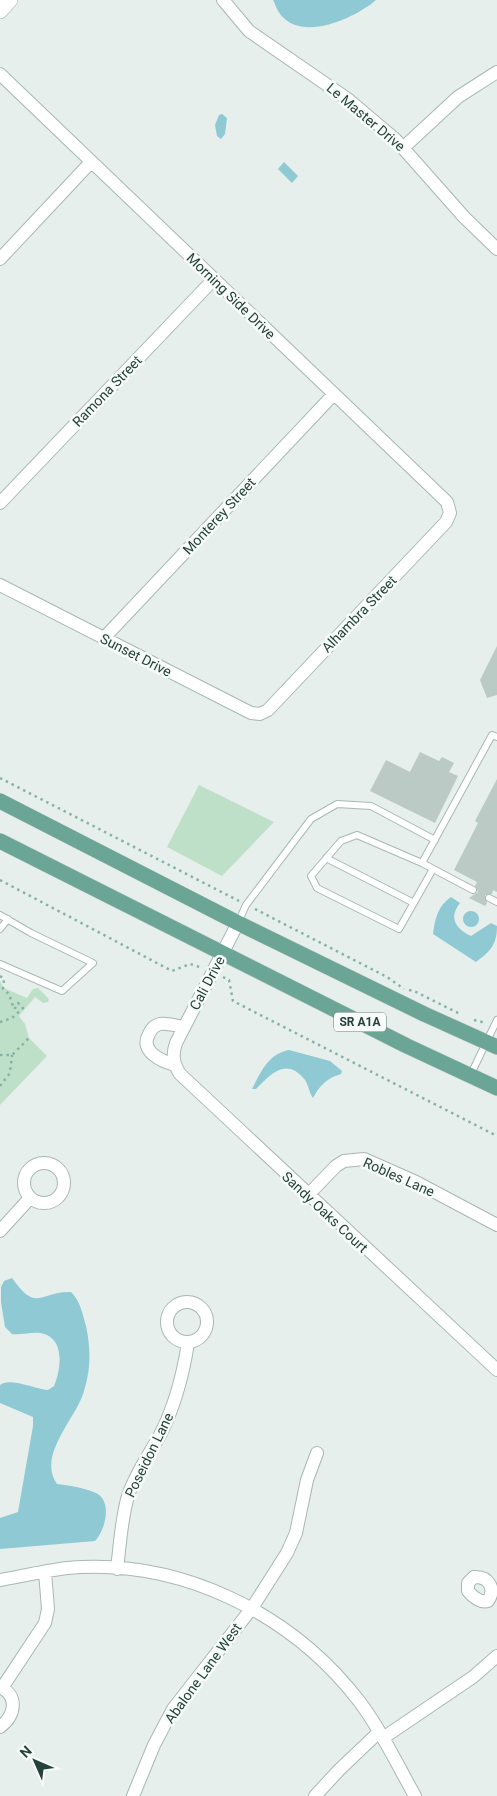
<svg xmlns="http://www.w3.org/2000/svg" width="497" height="1796" viewBox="0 0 497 1796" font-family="Roboto,sans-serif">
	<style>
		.green { fill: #bfe0c8 }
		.water { fill: #8ec9d4 }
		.building { fill: #bbcac4 }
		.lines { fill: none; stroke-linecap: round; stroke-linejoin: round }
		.service-casing { stroke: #a8b8b2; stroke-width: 8 }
		.minor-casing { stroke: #a8b8b2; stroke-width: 14 }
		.tertiary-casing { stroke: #a8b8b2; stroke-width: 16 }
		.primary-casing { stroke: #c2cac8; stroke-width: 16 }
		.path { stroke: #86b3a5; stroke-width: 2.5; stroke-dasharray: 2.5 4; stroke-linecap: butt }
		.service { stroke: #fff; stroke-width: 6 }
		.minor { stroke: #fff; stroke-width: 12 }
		.tertiary { stroke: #fff; stroke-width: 15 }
		.primary { stroke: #6aa596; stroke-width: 15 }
		.labels { text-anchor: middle; stroke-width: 5; stroke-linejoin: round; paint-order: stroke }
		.shield { fill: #f7fbf9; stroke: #637a73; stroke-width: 1 }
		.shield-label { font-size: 12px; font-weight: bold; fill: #24423a }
		.street-label { font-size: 14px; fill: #24423a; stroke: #f7fbf9 }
	</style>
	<rect width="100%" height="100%" fill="#e6efeb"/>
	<!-- green -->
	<path class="green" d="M199,785L274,822L222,876L167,847Z
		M0,981L4,988L27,998L33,989L38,988L49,999L48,1002L43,1003L35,997L19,1016L25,1024L29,1038L47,1056L0,1105Z"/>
	<!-- water -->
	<path class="water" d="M273,0H376C355,18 302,43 280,14C277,10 275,4 273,0Z
		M222,114L227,118L225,134L221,139L217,136L215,125L219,115Z
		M284,162L298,176L292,183L278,169Z
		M451,897L460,903C448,918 456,929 471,936L491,923L497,926C497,944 491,951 476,962L433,934C435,918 438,906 451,897Z
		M463 919a8 8 0 1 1 16 0a8 8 0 1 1-16 0Z
		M289,1050L330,1061L342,1071L341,1074C327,1078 320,1085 313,1098C309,1093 309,1086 305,1080C286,1056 270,1075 256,1089H252C261,1072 268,1054 289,1050Z
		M12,1278C38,1314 39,1291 71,1292C81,1302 82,1313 86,1326C91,1350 91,1370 83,1394C75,1419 37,1456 57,1484C68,1485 85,1488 96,1493C113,1501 105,1531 95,1541L0,1549V1518L18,1512L33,1426V1417L0,1403V1385C9,1377 35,1389 48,1390L54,1386C61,1370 66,1337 40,1333C32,1332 21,1335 12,1334L5,1327L1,1302V1287L4,1281Z"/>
	<!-- building -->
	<path class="building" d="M497,646V695L487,698L480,680Z
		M420,752L439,761L442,757L454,763L449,772L458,776L435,823L370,791L386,760L410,772Z
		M497,779V892L493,890L492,894L485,895L487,903L485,906L469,898L478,892L475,886L477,882L454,870L478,823L475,821Z"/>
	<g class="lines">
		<!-- service casing -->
		<g class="service-casing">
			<path id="service" d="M326,858L414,903
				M422,863L357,835L341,841L311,876L317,888L399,929L433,869
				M473,890L422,863L492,735L497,737
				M489,898L497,902
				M0,915L31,933L93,963L62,991L0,964
				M238,923L246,905L311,819L337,804L371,806L435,840
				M0,929L8,919
				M471,1074L497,1020"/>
		</g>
		<!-- minor casing -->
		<g class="minor-casing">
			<path id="minor" d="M223,0L249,31L349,100L395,139L464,217L497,249
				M0,74L447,502L450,513L446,522L268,710L260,714L251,713L0,585
				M404,147L458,97L497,72
				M0,259L91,162
				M0,503L214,279
				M104,638L334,394
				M238,923L176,1043C172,1055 173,1063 180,1074L497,1370
				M175,1065C161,1061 139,1051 149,1034C151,1029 155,1025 160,1024C168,1023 177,1026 184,1027
				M24 1183a20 20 0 1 1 40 0a20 20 0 1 1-40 0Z
				M308,1195L336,1166L344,1161L364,1159L416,1182L497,1225
				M0,1231L30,1198
				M167 1322a20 20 0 1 1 40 0a20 20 0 1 1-40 0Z
				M117,1569C120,1545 121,1520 128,1496C135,1474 149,1455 160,1435C175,1406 183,1375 188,1343
				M474,1577C489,1576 496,1589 488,1601C480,1603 473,1597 468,1591V1583Z
				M0,1580C22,1576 45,1571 67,1568C180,1558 291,1613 359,1701C381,1730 397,1764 415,1796
				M0,1687C19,1696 15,1716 0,1727
				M2,1688L45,1623L48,1609L45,1572
				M383,1738L473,1677L497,1656
				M133,1796L154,1745L173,1709L252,1608L287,1553L296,1533L307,1480L317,1453
				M315,1796L339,1770L379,1732"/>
		</g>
		<!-- tertiary casing -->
		<g class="tertiary-casing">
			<path id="tertiary" d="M0,11L10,0"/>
		</g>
		<!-- primary casing -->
		<g class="primary-casing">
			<path id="primary" d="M0,801L238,923L424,1014L497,1047
				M0,841L407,1046L497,1088"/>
		</g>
		<!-- path -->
		<path class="path" d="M0,778L239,901
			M0,880L172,971L190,964L203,968
			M255,909L387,977L404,989
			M0,976L4,979L3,989L9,994L13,1006
			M223,977L229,980L233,1001L497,1136
			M409,990L414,991L460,1014
			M474,1020L486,1023
			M0,1022L12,1018L23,1008L18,1003L14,1010
			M0,1055H12L29,1038
			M0,1086L10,1073L12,1055"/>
		<!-- service -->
		<use href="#service" class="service"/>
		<!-- minor -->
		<use href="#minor" class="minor"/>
		<!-- tertiary -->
		<use href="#tertiary" class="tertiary"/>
		<!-- primary -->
		<use href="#primary" class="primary"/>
	</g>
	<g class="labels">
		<!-- shield labels -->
		<rect class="shield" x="334" y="1012.5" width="52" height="19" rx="4"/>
		<g class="shield-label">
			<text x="360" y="1026">SR A1A</text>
		</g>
		<!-- street labels -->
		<g class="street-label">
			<text transform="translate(366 117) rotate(40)" y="5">Le Master Drive</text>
			<text transform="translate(231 296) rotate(44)" y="5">Morning Side Drive</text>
			<text transform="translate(107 391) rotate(-46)" y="5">Ramona Street</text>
			<text transform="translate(219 516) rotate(-47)" y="5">Monterey Street</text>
			<text transform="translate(359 614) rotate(-46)" y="5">Alhambra Street</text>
			<text transform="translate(136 655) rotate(27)" y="5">Sunset Drive</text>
			<text transform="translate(207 983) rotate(-62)" y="5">Cali Drive</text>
			<text transform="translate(399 1177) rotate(24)" y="5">Robles Lane</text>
			<text transform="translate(325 1212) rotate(43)" y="5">Sandy Oaks Court</text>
			<text transform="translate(149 1455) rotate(-64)" y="5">Poseidon Lane</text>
			<text transform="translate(203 1673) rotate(-54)" y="5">Abalone Lane West</text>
		</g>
	</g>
	<!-- north arrow -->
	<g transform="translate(35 1761) rotate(315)" stroke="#f7fbf9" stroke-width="4" paint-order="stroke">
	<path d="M0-4L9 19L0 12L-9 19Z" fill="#24423a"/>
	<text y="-8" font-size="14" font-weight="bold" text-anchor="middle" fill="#24423a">N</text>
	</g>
</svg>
